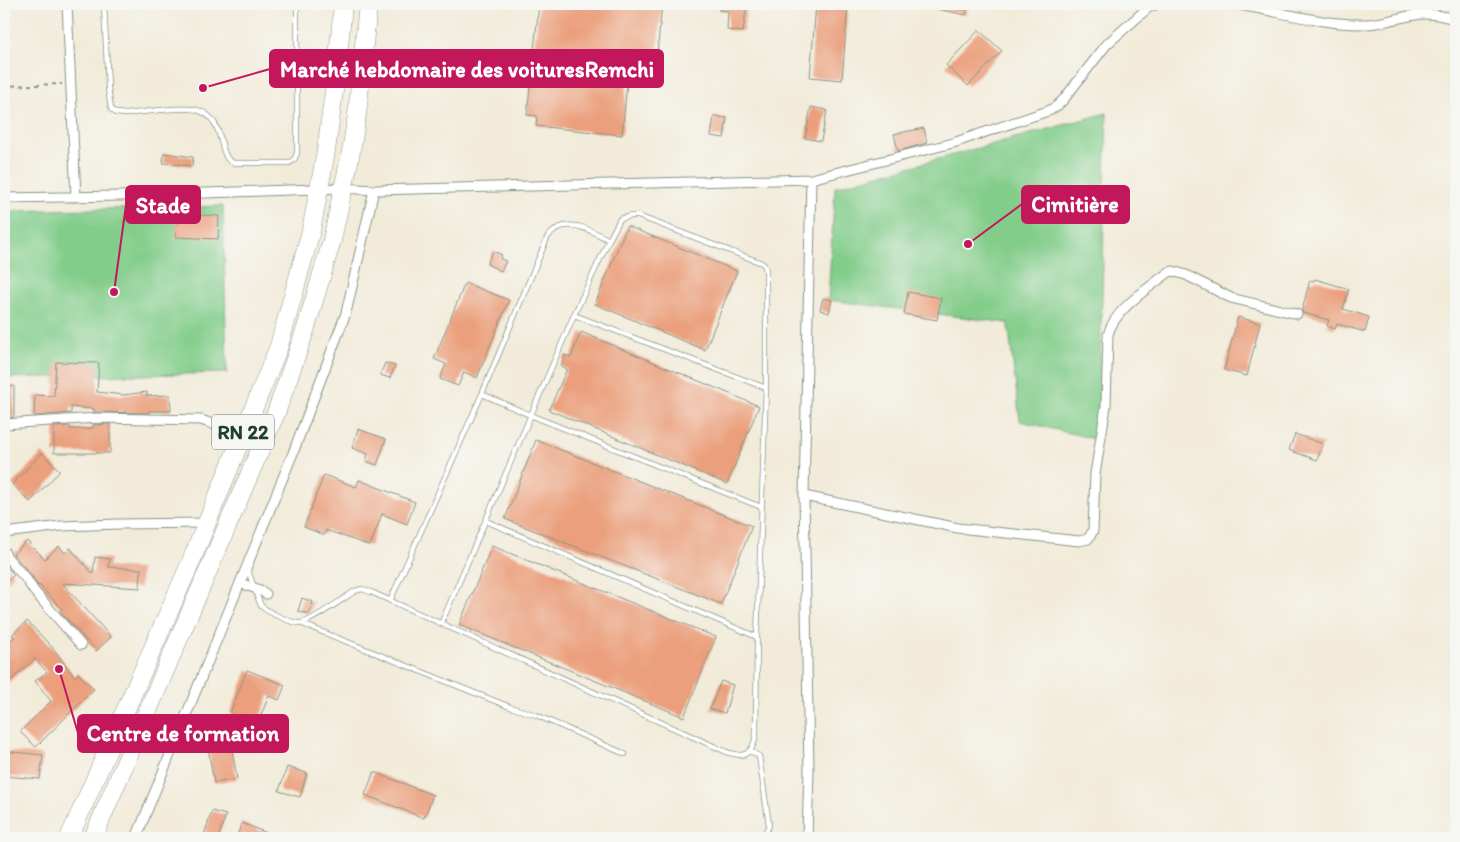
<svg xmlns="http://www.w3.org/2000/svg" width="1460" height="842" viewBox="0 0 1460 842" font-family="Itim,sans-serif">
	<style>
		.green { fill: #83cd8b; stroke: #518560 }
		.building { fill: #eb9f7c }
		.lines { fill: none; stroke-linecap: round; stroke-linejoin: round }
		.lane-casing { stroke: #889486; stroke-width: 6 }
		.street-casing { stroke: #889486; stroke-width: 11 }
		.highway-casing { stroke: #889486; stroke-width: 19 }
		.path { stroke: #889486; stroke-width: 2; stroke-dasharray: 4 4; stroke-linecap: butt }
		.lane { stroke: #fff; stroke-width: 4.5 }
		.street { stroke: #fff; stroke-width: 9 }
		.highway { stroke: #fff; stroke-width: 18 }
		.labels { text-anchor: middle; stroke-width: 5; stroke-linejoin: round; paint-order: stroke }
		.shield { fill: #f6f6f2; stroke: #60746d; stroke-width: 1 }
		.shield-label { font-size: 20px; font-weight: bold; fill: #1f3d34 }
		.leader { fill: none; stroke: #c2185b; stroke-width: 2 }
		.callout-dot { fill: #c2185b; stroke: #f6f6f2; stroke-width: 2 }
		.callout { fill: #c2185b; stroke: #c2185b; stroke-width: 2 }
		.callout-label { font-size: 22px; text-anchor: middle; font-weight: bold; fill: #fff }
	</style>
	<rect width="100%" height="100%" fill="#f6f6f2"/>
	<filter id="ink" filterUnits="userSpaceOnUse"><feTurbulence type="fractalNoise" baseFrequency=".02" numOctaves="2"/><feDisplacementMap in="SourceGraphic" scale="10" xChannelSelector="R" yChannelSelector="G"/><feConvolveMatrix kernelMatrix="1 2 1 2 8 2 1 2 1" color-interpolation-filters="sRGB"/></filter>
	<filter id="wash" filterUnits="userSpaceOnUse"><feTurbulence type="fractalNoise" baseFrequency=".0096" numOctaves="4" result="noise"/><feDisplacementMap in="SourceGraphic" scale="20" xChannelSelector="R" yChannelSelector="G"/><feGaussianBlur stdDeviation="1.12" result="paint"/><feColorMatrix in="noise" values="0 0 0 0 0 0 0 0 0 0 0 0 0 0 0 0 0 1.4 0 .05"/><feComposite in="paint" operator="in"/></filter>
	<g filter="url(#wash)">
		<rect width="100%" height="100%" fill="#f2ebd9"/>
		<!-- green -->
		<path class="green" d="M1107,113L1098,440L1020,421L1008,323L828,300L835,187Z
			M223,206L227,373L4,378V211Z"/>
		<g id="blocks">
			<!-- building -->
			<path class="building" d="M539,4H662L657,54L630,51L622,135L536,126L537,116L527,115Z
				M720,4H747L743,32L727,30L728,11L719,10Z
				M816,4H848L842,80L810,77Z
				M932,4H968L966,15L932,8Z
				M979,30L1002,51L968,86L946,65Z
				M811,107L827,110L821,141L805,138Z
				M714,116L727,118L724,138L711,136Z
				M924,128L927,143L898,151L894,134Z
				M164,153L193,157L192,166L163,163Z
				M177,214L219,216L218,239L176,237Z
				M627,226L737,271L705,350L595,304Z
				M493,251L502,255L500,259L506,261L501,271L487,264Z
				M1315,279L1349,289L1343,309L1369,317L1365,332L1337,324L1335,329L1327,326L1329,320L1303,313L1302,310L1310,280L1314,281Z
				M465,283L509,300L477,378L464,372L458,386L440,379L446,364L434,359Z
				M908,292L941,298L937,320L904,314Z
				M823,298L832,300L829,313L820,310Z
				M1238,317L1260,323L1247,376L1224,370Z
				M581,332L759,406L727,484L549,410L567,369L561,366L565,355L571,357Z
				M56,362L99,363L97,392L123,395L147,392V396L170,395L171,411H149V413L94,412V409L71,407V413L34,416L35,395L54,396Z
				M385,363L395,366L390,378L380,375Z
				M4,386H14V417L4,418Z
				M110,424V453H54V427L70,426V429H89V428H93V425Z
				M358,429L386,439L377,465L366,461L368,454L352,448Z
				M1295,434L1323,444L1317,460L1289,450Z
				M536,440L752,526L721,604L505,519Z
				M42,453L60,471L30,502L12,484Z
				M324,475L356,487L359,480L415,502L407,524L382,514L370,546L326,530L324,535L304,527Z
				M27,541L45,559L59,546L65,553L70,548L93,574L95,557L110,559L108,567L141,569L140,588L62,583L111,637L96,651L60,611L62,609L39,585L38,586L32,576L13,554Z
				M492,546L716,637L684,717L459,625Z
				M4,563L14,575L4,585Z
				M302,598L313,602L309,614L298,611Z
				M27,621L53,648L75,677L78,673L94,689L36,747L20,732L51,701L35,681L47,672L35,659L4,686V646L15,637L12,635Z
				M247,670L285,685L279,700L269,696L257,724L230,713Z
				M721,681L733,685L725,713L710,709Z
				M230,738L237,779L214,783L207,742Z
				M4,751L43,755L40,779L4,776Z
				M287,767L307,773L300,797L279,791Z
				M374,772L433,795L424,818L365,795Z
				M212,811L226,815L218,838H203Z
				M242,823L279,838H236Z"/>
		</g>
	</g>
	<g filter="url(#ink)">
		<use href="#blocks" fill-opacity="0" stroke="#889486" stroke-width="1"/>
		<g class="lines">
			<!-- lane casing -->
			<g class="lane-casing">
				<path id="lane" d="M104,4L108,88L111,109L116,113L126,114C144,112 181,106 197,110C228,118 216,161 235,163H289C294,161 295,159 297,153V4
					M574,315L766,388
					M482,394L530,415L761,507
					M486,521L757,637
					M247,568L261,606C268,612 292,624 301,623C311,622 344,598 355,591L362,589L371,592L729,753C732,753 737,755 741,755C752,754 755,742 756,733L757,637L766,388V271L765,266L762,263L638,216H631L620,219L609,240L574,315L441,624
					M390,601L482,394L548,236C551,234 555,230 558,228C575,220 594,232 609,240
					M300,623L510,707L536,715L625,754
					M750,751L759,756L769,825L763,838"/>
			</g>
			<!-- street casing -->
			<g class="street-casing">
				<path id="street" d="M67,4L76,197
					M1232,4C1276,10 1320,25 1365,24C1386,24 1406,14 1426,14C1437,14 1446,17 1456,19
					M4,198L121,196L343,188L374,190L811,179L953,143L1048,111L1057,106L1064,99L1107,44L1149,7L1157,4
					M4,424L97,418L201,420L242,434
					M804,496L958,528L1079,541L1088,539L1093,531L1095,474L1106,406L1108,335C1114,309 1149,288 1169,272L1173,271L1186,275L1231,298L1297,314
					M4,533L62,526L119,524L206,523
					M4,551L6,556L27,580L34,591L81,645
					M240,583L260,590L266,594
					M136,838L293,453L346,313L374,190
					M807,838L809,770L804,496L811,179"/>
			</g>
			<!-- highway casing -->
			<g class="highway-casing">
				<path id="highway" d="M69,838L190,564L279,346L311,231L319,189L326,151L337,69L343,4
					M93,838L276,413L306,328L332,240L350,157L357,115L368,4"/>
			</g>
			<!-- path -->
			<path class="path" d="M4,86L62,84"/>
			<!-- lane -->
			<use href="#lane" class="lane"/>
			<!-- street -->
			<use href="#street" class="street"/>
			<!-- highway -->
			<use href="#highway" class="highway"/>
		</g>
	</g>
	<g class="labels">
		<!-- shield labels -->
		<rect class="shield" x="212" y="414.5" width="62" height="35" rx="4"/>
		<g class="shield-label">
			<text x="243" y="439">RN 22</text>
		</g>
	</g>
	<!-- callouts -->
	<path class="leader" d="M203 88L270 69M968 244L1022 204M114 292L126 205M59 669L78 733"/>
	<g class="callout-dot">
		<circle cx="203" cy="88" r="5"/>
		<circle cx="968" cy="244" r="5"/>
		<circle cx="114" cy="292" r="5"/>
		<circle cx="59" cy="669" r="5"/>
	</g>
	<g class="callout">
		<rect x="270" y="50" width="393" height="37" rx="5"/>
		<rect x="1022" y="186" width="107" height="37" rx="5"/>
		<rect x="126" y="186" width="74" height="37" rx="5"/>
		<rect x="78" y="715" width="210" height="37" rx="5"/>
	</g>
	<g class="callout-label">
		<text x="467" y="77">Marché hebdomaire des voituresRemchi</text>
		<text x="1075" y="212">Cimitière</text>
		<text x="163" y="213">Stade</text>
		<text x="183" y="741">Centre de formation</text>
	</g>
	<!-- margin -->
	<rect width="1460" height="842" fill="none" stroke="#f6f6f2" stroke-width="20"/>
</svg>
